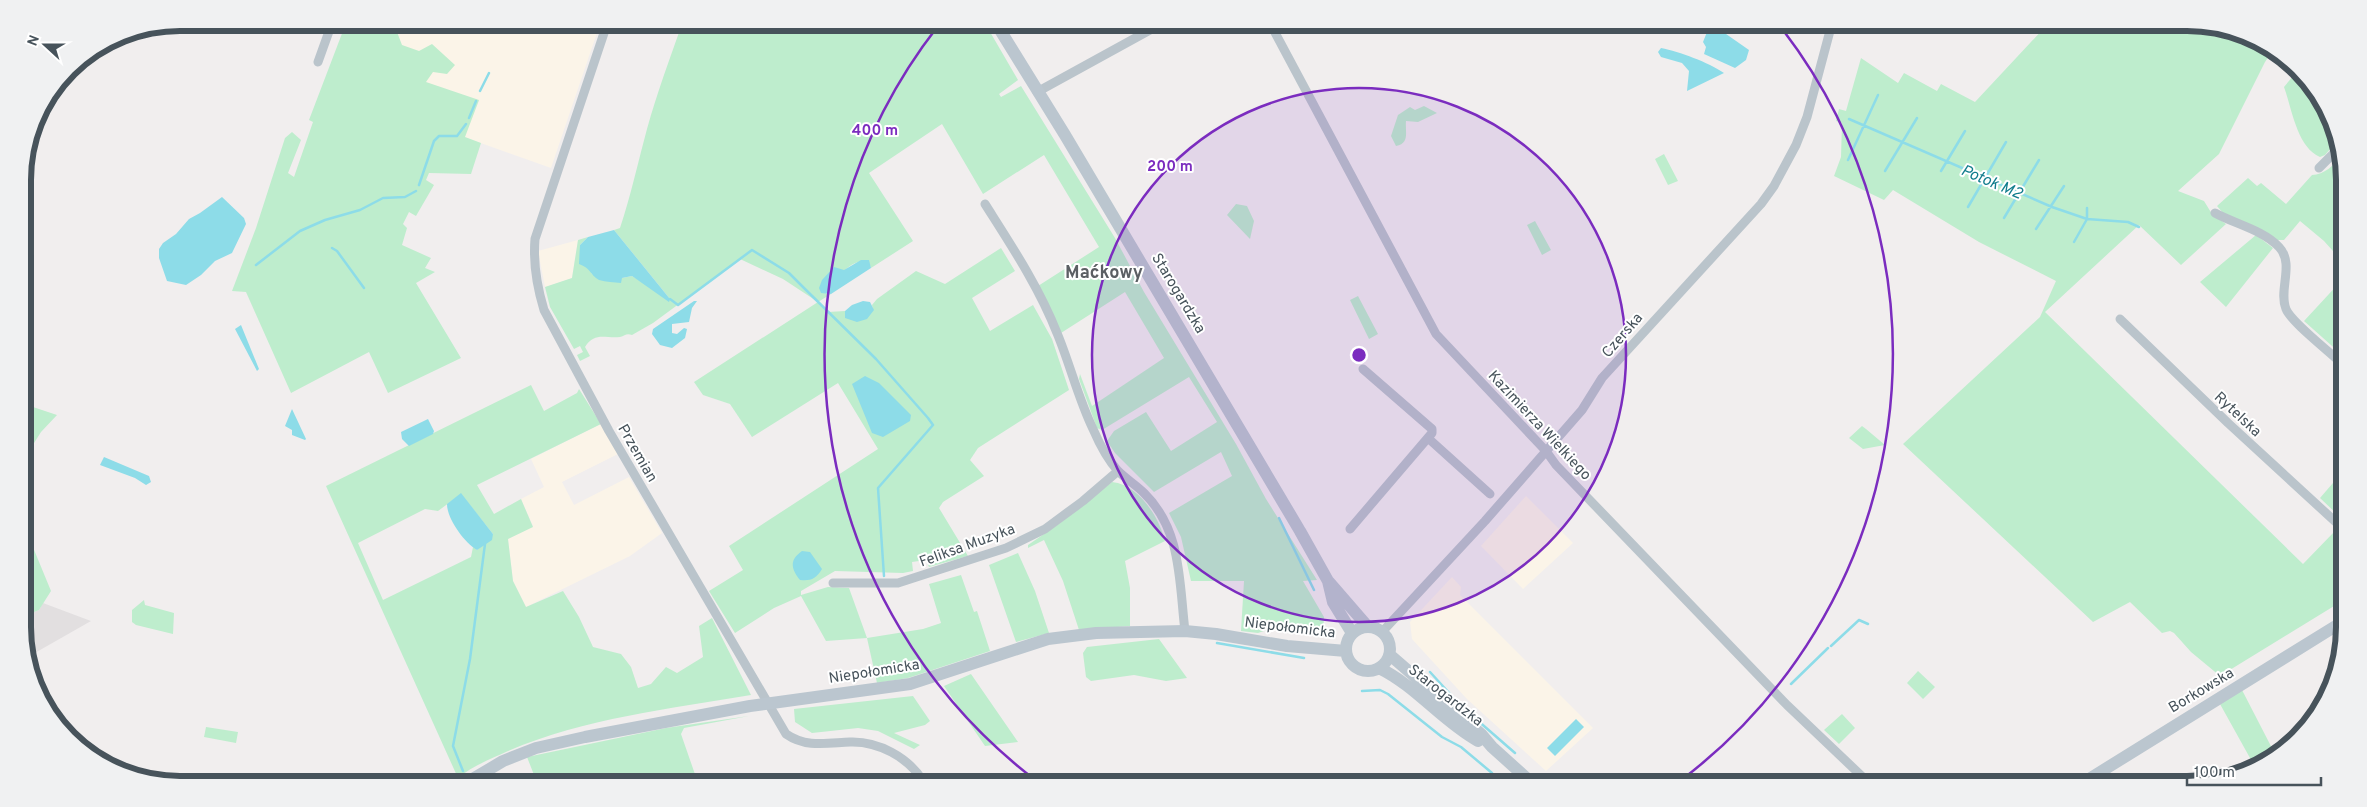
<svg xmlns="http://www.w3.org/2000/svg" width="2367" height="807" viewBox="0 0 2367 807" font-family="Overpass,sans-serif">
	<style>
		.commercial { fill: #fbf4e8 }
		.education { fill: #e2dfe0 }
		.green { fill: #beedcd; fill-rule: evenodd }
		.water { fill: #8ddce8 }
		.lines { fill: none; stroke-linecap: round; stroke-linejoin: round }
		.stream { stroke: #8ddce8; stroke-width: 2.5 }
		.street { stroke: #bac4cb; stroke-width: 9 }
		.secondary { stroke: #bbc6cf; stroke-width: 12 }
		.ring { fill: none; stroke: #7b2cbf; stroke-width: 2.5 }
		.labels { text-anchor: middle; stroke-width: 4; stroke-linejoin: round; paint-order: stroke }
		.street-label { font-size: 15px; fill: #47535b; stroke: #fff }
		.water-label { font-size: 16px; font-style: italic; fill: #127d8d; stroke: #fff }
		.quarter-label { font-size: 18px; font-weight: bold; fill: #5b5f63; stroke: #fff }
		.rim { fill: none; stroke: #47535b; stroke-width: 6 }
		.centre { fill: #7b2cbf; stroke: #fff; stroke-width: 2.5 }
		.ring-label { font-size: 15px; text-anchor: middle; font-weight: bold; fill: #7b2cbf; stroke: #fff; stroke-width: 4; stroke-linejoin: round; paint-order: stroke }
	</style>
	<rect width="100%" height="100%" fill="#f1eeee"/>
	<!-- commercial -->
	<path class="commercial" d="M346,23L600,24L551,168L464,137L479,101L336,51Z
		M578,240L572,278L545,287L538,251Z
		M601,424L618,454L562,482L574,505L629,477L662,533L630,556L526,607L513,581L508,539L533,526L521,499L544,487L531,459Z
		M1526,496L1573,543L1523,589L1481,546Z
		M1452,577L1461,587L1460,595L1593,728L1546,771L1467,699L1412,639L1410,622Z"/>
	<!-- education -->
	<path class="education" d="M43,603L91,621L26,658L25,616L39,610Z"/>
	<!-- green -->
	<path class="green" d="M346,23H401L397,32L402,45L419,51L432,44L455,65L447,74L433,72L426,82L479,100L465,137L481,143L471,174L429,173L426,180L434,185L416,216L409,212L403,224L407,228L402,245L431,258L425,268L435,272L416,283L461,358L388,393L369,352L291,393L246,292L232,291L256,228L285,138L292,132L301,140L288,173L294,177L313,122L309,120Z
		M682,24L986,25L1018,80L999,94L1001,97L1021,86L1115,238L1144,292L1236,444L1266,499L1317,580L1303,581L1324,617L1323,633L1273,628L1258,633L1241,631L1244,581H1191L1181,537L1169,513L1232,476L1221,452L1154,492L1115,453L1107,441L1114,431L1146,412L1171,451L1217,422L1189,377L1102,430L1097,428L1079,379L1080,374L1092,406L1164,358L1125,292L1061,333L1038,286L1099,247L1044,155L983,194L942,124L869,173L913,241L871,268L868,260C847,261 838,278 826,294H831L818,302L828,312L845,311L846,318L873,310L872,305L877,299L916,271L945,284L1001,248L1015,271L972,298L990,331L1033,305L1052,339L1069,390L978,448L970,460L984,476L943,502L939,508L968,556L929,567L926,560L912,562L913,571L903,573L835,571L801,591V595L828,587L849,588L867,638L923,629L941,623L929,584L961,575L974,612L977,611L990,651L908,678L877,683L867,638L826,641L801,596L774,608L735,633L709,591L743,570L729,546L878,449L838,383L752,437L730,404L703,395L694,382L818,302L783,279L740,259L653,323L632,335C626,333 625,336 620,337C606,339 595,331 585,347L590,356L580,361L577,355L583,352L580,346L574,349L550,307L545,287L572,278L578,240L588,237L580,245L592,274L622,278L632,276L670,299L614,230L620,228C631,195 638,162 647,129C657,93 670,58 682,24Z
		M2045,27L2228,28L2266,44L2273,50L2265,62L2219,154L2178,191L2204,201L2212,214L2226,224L2181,265L2139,225L2045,312L2303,564L2335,531L2340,535L2339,603L2220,676L2191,652L2174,633L2170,631L2162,633L2130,602L2093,622L1903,444L2040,317L2056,281L1979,242L1893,190L1884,200L1834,176L1841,157L1842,123L1836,121L1839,109L1846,111L1861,58L1898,83L1904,73L1937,91L1941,84L1975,102Z
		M2298,70L2305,76L2337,141L2325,155L2320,157C2297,147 2292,109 2284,87Z
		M1424,106L1437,113L1418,122L1406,121C1405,132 1410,143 1396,146L1391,136L1398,115L1410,107L1415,110Z
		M1664,154L1678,181L1668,185L1655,159Z
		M2341,156V260L2324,241L2300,221L2284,240H2277L2223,213L2217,206L2248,178L2257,186L2261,183L2286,204L2312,175C2324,175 2334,165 2341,156Z
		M1236,204L1247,206L1254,221L1250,239L1227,215Z
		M1535,221L1551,250L1542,255L1527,225Z
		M2256,235L2273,248L2226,307L2200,282Z
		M2341,281V354L2304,321Z
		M1358,296L1378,334L1369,339L1350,300Z
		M531,385L544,411L577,393L579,389L601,424L477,485L494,514L521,499L533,527L508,539L513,581L526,607L563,591L579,617L593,647L621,654L631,667L638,688L651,684L666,667L677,673L703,657L699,626L712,618L751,695C669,709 585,718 508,751C491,759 472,766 458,778L326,486ZM461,494L493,534L477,550L473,547L471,557L383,600L358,543L425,509L438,511Z
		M24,404L57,415L41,432L24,459Z
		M1862,426L1866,429L1885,445L1863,449L1849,438Z
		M2339,476H2340V517L2320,498Z
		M1112,482C1139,485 1159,517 1165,541L1125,561L1130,588V626L1079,630L1063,581L1044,540L1028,548V545L1060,523Z
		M25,538L30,540L51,591L39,610L25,616Z
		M1018,553L1035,591L1049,633L1016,642L989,565Z
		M144,600L145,605L174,613L173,634L136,625L132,622V610Z
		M1159,639L1187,678L1166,681L1134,675L1091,681L1086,677L1083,653L1087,647Z
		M1918,671L1935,687L1923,699L1907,683Z
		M971,674L1018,742L985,746L944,686Z
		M2242,690L2275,754L2285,750L2255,767L2220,704Z
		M913,696L930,721L925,725L894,733L920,745L914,749L878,731L858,728L812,733L795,722L794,709Z
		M1842,714L1855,728L1839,744L1824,730Z
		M749,716L684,728L681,734L697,780H536L527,757L666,728Z
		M206,727L238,732L236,743L204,737Z"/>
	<!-- water -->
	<path class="water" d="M1709,27H1716L1749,50L1746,60L1735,68L1704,54L1706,47L1703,42Z
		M1661,48C1680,52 1708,62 1724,73L1687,91L1689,71L1682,63L1661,57L1658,52Z
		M222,197L244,218L246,224L232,253L215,261L201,275L186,285L167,281L159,258V249L163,243L176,234L189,219L200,213Z
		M614,230L670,299L669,302L632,276L622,278L621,283C614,282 606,282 599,280C590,275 591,268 579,264L580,245L588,237Z
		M861,260H869L871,268L831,294L821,293L819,288L822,280L834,267L844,270Z
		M694,301H697L692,308L689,322L672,324V333L677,334L684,328L687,329L685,338L672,348L660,345L652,334L653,329Z
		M863,301L870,302L874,310L867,319L857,322L845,318V311L852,305Z
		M241,325L259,369L257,371L235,329Z
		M865,376L879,383L911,415L910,421L883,437L872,433L852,384Z
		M292,409L306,439L305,440L292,435V430L285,426Z
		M428,419L434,431L433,434L409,446L402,439L401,432Z
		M104,457L149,476L151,482L146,485L135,478L100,465Z
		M461,493L493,534L492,540L477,550C464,542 447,519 447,504Z
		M802,551L810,552L822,569C816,579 811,581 800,580C791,569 789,560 802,551Z
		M1576,719L1584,727L1555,756L1547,748Z"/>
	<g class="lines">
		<!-- stream -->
		<path class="stream" d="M480,91L489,73
			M469,118L476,101
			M1849,119L2052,207L2087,219L2128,222L2139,227
			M1848,160L1878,95
			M1885,171L1917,118
			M1941,171L1965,131
			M419,185L434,141L439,136H457L466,124
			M1968,207L2006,142
			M2004,218L2039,160
			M2036,229L2064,186
			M2074,242L2087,219V208
			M332,248L337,251L364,288
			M256,265L300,231L325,220L360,210L383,198L405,197L416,191
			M670,299L678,305L752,250L789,273L803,287L876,359L928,418L933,425L878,488L884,576
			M1279,518L1314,590
			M1217,643L1304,658
			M1831,646L1859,620L1868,624
			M1430,672L1461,706L1515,753
			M1791,684L1828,648
			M1362,691L1380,690L1388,694L1442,737L1461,747L1492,773
			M463,771L453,746L470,659L485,544"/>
		<!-- street -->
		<path class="street" d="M607,24L535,239C533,263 537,287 544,310L609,431L786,734C806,748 827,743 850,742C878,741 908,757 923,781
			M1271,25L1436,334L1546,451L1556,465L1787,705L1869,783
			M318,62L332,23
			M1037,92L1159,25
			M2319,168L2340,147
			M985,204C1011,245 1039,287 1057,333C1070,364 1078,398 1093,429C1099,443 1107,459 1118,471C1126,479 1136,485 1144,493C1182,530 1179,582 1185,631
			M2215,213C2235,224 2263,230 2279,247C2295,264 2278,290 2286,309C2291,322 2329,351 2341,363
			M2120,319L2228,423L2340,526
			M1429,439L1490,494
			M1350,529L1432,433V429L1363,369
			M833,583H898L1006,548L1045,529L1083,501L1118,471
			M1382,632L1485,521L1582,410L1602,378L1761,204L1774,186L1796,145L1807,117L1831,27"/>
		<!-- secondary -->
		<path class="secondary" d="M997,25L1065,135L1300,531L1328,581L1333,602L1352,633
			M1329,582L1368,627
			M1346 649a22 22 0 1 1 44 0a22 22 0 1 1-44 0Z
			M1390,655L1481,734L1492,747L1532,783
			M1379,668C1416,686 1442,721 1478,741
			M471,780L503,761L536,748L585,737L750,706L910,684L1048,639L1096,633L1185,631L1216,634L1287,646L1346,651
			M2081,784L2339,624"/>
	</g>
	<!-- distance rings -->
	<circle cx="1359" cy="355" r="267" fill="#7b2cbf" fill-opacity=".12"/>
	<g class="ring">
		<circle cx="1359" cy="355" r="267"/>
		<path d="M1034 779A534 534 0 0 1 938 26M1783 30A534 534 0 0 1 1680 781"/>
	</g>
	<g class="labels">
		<!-- street labels -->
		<g class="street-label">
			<text transform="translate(1179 293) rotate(59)" y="5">Starogardzka</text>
			<text transform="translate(1622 335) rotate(-49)" y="5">Czerska</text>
			<text transform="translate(2238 414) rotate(43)" y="5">Rytelska</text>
			<text transform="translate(1540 425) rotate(47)" y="5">Kazimierza Wielkiego</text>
			<text transform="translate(638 453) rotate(60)" y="5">Przemian</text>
			<text transform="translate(967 545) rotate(-20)" y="5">Feliksa Muzyka</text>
			<text transform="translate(1290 627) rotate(7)" y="5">Niepołomicka</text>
			<text transform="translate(874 671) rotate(-9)" y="5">Niepołomicka</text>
			<text transform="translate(2201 690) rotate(-31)" y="5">Borkowska</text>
			<text transform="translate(1446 695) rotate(38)" y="5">Starogardzka</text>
		</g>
		<!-- water labels -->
		<g class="water-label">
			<text transform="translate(1992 181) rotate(23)" y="6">Potok M2</text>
		</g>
		<!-- quarter labels -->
		<g class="quarter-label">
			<text x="1104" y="278">Maćkowy</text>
		</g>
	</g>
	<!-- crop -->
	<path d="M0 0H2367V807H0ZM180 31H2187A149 149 0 0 1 2336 180V627A149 149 0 0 1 2187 776H180A149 149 0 0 1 31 627V180A149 149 0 0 1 180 31Z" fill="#f0f1f2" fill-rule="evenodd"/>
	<path class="rim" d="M180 31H2187A149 149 0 0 1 2336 180V627A149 149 0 0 1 2187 776H180A149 149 0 0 1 31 627V180A149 149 0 0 1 180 31Z"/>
	<circle cx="1359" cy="355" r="8" class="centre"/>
	<g class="ring-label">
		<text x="875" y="135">400 m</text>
		<text x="1170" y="171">200 m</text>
	</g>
	<!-- north arrow -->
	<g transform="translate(45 45) rotate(291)" stroke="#ffffff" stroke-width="4" paint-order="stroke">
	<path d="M0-4L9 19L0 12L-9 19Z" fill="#47535b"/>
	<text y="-8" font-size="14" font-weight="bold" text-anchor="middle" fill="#47535b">N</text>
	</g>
	<!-- scale -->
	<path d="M2187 777v8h134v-8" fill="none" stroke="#47535b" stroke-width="2.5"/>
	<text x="2194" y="777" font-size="15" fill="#47535b" stroke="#ffffff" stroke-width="4" paint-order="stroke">100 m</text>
</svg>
